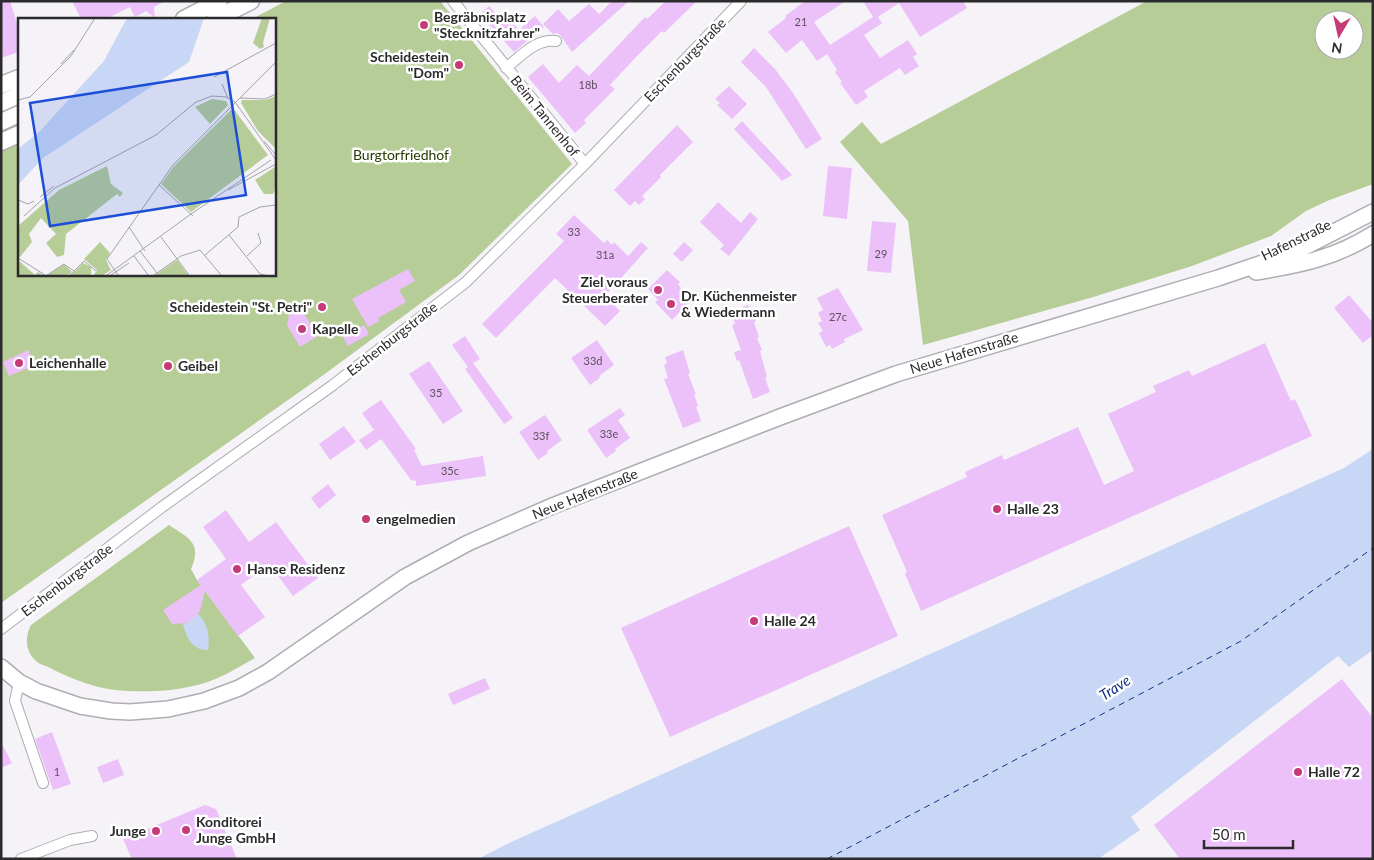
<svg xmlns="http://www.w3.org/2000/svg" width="1374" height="860" viewBox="0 0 1374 860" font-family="Lato,sans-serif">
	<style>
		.green { fill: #b6cd97; fill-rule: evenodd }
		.water { fill: #c8d7f5 }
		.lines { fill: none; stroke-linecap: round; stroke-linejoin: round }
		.ferry { stroke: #123182; stroke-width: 1; stroke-dasharray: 6 5; stroke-linecap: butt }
		.building { fill: #ecc1f9 }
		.minor-casing { stroke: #afadb1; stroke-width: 12 }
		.primary-casing { stroke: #afadb1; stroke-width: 18 }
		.trunk-casing { stroke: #afadb1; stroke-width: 19 }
		.minor { stroke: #fff; stroke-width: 10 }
		.primary { stroke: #fff; stroke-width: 15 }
		.trunk { stroke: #fff; stroke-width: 16 }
		.poi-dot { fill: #c43b78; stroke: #fff; stroke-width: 2 }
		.labels { text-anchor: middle; stroke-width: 5; stroke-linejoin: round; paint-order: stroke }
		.number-label { font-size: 11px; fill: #5b505f }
		.poi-label { font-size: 14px; font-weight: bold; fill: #2b2a2c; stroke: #fff; text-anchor: start }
		.street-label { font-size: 14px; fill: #2b2a2c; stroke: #fff }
		.park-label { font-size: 14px; fill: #283b00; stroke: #fff }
		.water-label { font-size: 15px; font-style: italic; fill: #123182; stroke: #fff }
		.inset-river { fill: none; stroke: #c8d7f5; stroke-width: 2.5 }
		.inset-road { fill: none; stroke: #a4a3a6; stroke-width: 1 }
		.view { fill: #1d4ed8; fill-opacity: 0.15; stroke: #1d4ed8; stroke-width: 2.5 }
		.inset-edge { fill: none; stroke: #2b2a2c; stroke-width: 2.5 }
	</style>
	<rect width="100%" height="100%" fill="#f5f3f7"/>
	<!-- green -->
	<path class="green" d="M286,1H440L572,164L459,275L322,376L1,603V152L19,144V274H274V19H252Z
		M1147,1H1373V184L1327,201L1306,211L1271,236L1192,266L1090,298L923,345L908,221L840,142L862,122L881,144ZM1324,20H1354V50H1324Z
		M169,525C190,539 202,543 191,569L197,580L255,658C235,669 215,682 193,686C172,691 149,692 128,691C99,690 73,680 48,667C44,665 38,664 35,660C25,651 25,636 31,625Z"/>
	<!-- water -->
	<path class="water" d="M1373,449V650L1349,667L1338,656L1131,817L1140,830L1098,859H478L509,843L1344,468Z
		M198,614C208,623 210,637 208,650C193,651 186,637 183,624L187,623Z"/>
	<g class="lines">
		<!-- ferry -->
		<path class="ferry" d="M827,859L1241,641L1373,548"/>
	</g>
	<!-- building -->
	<path class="building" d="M1,1H10L19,30V52L1,58Z
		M72,1H165L154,7L155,18L146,11L135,17L130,7L106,19H81Z
		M612,1H629L572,52L560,35L557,33L553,34L543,24L558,9L569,21L589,4L599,14Z
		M666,1H697L664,33L662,31L637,56L610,85L615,89L584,120L586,123L575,133L528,77L543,64L559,83L577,65L589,76L645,17L647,19Z
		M805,1H846L814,22L830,45L873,17L863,1H963L967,8L920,37L899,3L878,17L882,23L864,35L880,58L908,40L917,54L913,57L919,66L905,75L900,68L864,91L868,97L856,105L840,83L842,82L835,72L837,70L827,54L817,61L802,40L786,53L768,32L786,18L785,16Z
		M489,6L503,22L508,18L519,30L535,16L544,27L514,52L480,14Z
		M754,48L775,69L793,93L822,139L806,149L766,87L741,62Z
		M729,86L747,104L732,119L717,105L720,103L715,99Z
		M742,121L792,175L782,181L734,129Z
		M677,125L693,142L660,175L661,177L642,196L645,199L639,205L635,201L630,206L614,190Z
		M828,166L852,168L847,219L823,216Z
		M718,202L741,223L750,212L758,219L729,256L720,249L724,245L700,222Z
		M574,215L604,243L607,240L612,245L614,242L628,256L641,242L648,248L605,296L620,311L605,326L555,278L496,338L482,324L564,241L556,234Z
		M872,221L896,223L891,273L867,271Z
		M684,242L693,250L682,262L673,254Z
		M408,269L415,281L399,290L406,302L378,318L380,321L368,327L352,299Z
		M667,270L680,282L678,284L691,301L672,320L655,302L658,300L648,289Z
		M838,288L863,330L844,339L845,342L832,349L830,345L826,347L819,333L823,331L818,323L822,321L818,313L823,310L817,298Z
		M1349,295L1373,323V335L1363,343L1334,308Z
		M748,305L756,321L754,322L759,337L757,338L762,350L760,351L767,377L765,378L770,392L753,399L739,360L737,361L734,352L741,350L732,325L735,324L731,311Z
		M294,312L304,314L318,336L300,347L287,325L289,315Z
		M364,325L369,334L348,346L343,337Z
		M465,336L480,359L473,363L513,418L504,424L465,369L472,364L468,367L452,345Z
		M597,340L614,365L599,376L600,378L590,385L571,358Z
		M1265,343L1291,401L1295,399L1312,436L921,611L905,574L907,572L882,515L967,477L965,472L1002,455L1004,460L1078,427L1104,485L1134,471L1108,414L1156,392L1153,386L1189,370L1192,376Z
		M28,350L35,365L9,376L3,362Z
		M683,350L690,373L688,374L696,394H694L698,406L696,407L701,421L683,428L664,379L668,378L664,365L667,363L665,357Z
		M429,361L463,411L443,424L409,374Z
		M381,400L416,449L414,450L422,466L483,456L486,476L416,486V481L411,480L381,439L366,450L359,440L374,430L362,413Z
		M620,408L625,415L618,420L630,438L615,449L616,451L606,458L587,430Z
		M545,415L562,440L547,451L548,453L538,460L519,432Z
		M344,426L356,442L330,460L319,444Z
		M328,484L336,495L319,509L311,498Z
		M226,510L249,542L276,522L318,578L293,596L269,564L241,585L265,617L238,636L205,591L200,611L195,617L187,623L172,624L163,610L201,585L197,580L226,559L203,527Z
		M849,526L898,636L670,737L621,628Z
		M485,678L490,689L453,705L448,694Z
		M1342,679L1373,718V859H1180L1154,825Z
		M52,732L71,784L53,790L35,739Z
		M1,742L12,763L1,768Z
		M118,759L124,775L103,783L97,767Z
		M205,805L216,809L237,859H132L123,839Z"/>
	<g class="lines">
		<!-- minor casing -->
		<g class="minor-casing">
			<path id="minor" d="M453,1L585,164
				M506,68C520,57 536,38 556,41
				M1,629L162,507L333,385L466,282L585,164L741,1
				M19,682L15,701L43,783
				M21,859L70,840L92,836"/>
		</g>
		<!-- primary casing -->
		<g class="primary-casing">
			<path id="primary" d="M1256,272C1300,265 1335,258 1373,234
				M1,667L19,682L36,691L80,706L111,711L130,712L168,709L204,701L239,688L268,672L405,577L468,543L550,507L780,417L896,374L1218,278L1295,252L1373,212"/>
		</g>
		<!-- trunk casing -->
		<g class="trunk-casing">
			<path id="trunk" d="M184,19L219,1
				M215,19L251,1
				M1,85L19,78
				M1,103L19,95
				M1,122L19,114
				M1,142L19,134"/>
		</g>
		<!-- minor -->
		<use href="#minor" class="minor"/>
		<!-- primary -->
		<use href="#primary" class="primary"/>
		<!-- trunk -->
		<use href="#trunk" class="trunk"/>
	</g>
	<!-- markers -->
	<g class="poi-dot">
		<circle cx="424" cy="25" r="5"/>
		<circle cx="459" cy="65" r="5"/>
		<circle cx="658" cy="290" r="5"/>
		<circle cx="671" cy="304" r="5"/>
		<circle cx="322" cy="307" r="5"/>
		<circle cx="302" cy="329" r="5"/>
		<circle cx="19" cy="363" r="5"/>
		<circle cx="168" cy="366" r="5"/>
		<circle cx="997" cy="509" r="5"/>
		<circle cx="366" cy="519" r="5"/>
		<circle cx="237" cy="569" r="5"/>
		<circle cx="754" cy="621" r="5"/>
		<circle cx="1298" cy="772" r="5"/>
		<circle cx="186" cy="830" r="5"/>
		<circle cx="156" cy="831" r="5"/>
	</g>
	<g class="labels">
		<!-- number labels -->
		<g class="number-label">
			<text x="801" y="26">21</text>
			<text x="588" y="89">18b</text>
			<text x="574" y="236">33</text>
			<text x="881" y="258">29</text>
			<text x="605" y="259">31a</text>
			<text x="838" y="321">27c</text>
			<text x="593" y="365">33d</text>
			<text x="436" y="397">35</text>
			<text x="609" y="438">33e</text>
			<text x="541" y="440">33f</text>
			<text x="450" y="475">35c</text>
			<text x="57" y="776">1</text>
		</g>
		<!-- poi labels -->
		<g class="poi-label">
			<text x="434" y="22">Begräbnisplatz<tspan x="434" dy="16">"Stecknitzfahrer"</tspan></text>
			<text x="449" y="62" text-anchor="end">Scheidestein<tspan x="449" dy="16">"Dom"</tspan></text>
			<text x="648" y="287" text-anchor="end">Ziel voraus<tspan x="648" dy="16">Steuerberater</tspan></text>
			<text x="681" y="301">Dr. Küchenmeister<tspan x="681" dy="16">&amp; Wiedermann</tspan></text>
			<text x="312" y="312" text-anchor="end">Scheidestein "St. Petri"</text>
			<text x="312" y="334">Kapelle</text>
			<text x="29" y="368">Leichenhalle</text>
			<text x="178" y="371">Geibel</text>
			<text x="1007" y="514">Halle 23</text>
			<text x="376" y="524">engelmedien</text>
			<text x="247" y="574">Hanse Residenz</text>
			<text x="764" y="626">Halle 24</text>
			<text x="1308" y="777">Halle 72</text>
			<text x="196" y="827">Konditorei<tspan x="196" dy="16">Junge GmbH</tspan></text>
			<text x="146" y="836" text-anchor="end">Junge</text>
		</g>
		<!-- street labels -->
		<g class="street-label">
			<text transform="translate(685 60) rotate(-46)" y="5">Eschenburgstraße</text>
			<text transform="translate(545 116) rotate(51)" y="5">Beim Tannenhof</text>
			<text transform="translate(1296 240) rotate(-26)" y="5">Hafenstraße</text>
			<text transform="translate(392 339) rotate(-38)" y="5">Eschenburgstraße</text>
			<text transform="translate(964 353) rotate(-17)" y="5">Neue Hafenstraße</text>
			<text transform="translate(585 494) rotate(-22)" y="5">Neue Hafenstraße</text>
			<text transform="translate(67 580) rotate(-37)" y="5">Eschenburgstraße</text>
		</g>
		<!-- park labels -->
		<g class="park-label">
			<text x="401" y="160">Burgtorfriedhof</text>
		</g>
		<!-- water labels -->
		<g class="water-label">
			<text transform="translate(1115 688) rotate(-33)" y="5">Trave</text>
		</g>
	</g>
	<!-- overview -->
	<g transform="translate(18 18)">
		<rect width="258" height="258" fill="#f5f3f7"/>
		<path d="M244,0H252L245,25L246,29L242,31L235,25ZM257,78V130L240,113L223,85L224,82H248ZM194,81L208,83L210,87L192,106L177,89ZM215,90L250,137L173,194L143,166L156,148ZM89,148L93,166L105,175L102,179L99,176L48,216L46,237L39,239L28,225L38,216L23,200L11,216L14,224L2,239L0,238V208L41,172ZM257,149V172L255,176H246L237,162ZM82,224L92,235L88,242L93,252L85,257H76L79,252L66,241ZM0,242L17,257L20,254L25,257H0ZM159,242L170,257H137ZM65,245L73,249V257H53ZM46,246L54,254L50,257H30Z" fill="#b6cd97"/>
		<path d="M109,0H186L171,44L25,140L0,167V131L22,113L86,43Z" fill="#c8d7f5"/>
		<path class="inset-river" d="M0,149L36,113L135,36L144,0"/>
		<path class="inset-road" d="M43,46L56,32M196,59L258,25M204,66L210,80M222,80L247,81L258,76M0,82L12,79L53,38L77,0M246,123L258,137M141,167L175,198M210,172L258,146M22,179L36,168M0,182L10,186L16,183M173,196L253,142M6,198L37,170L138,117L178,84L194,78L208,79L217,84L258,142M111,209L127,233M211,217L242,256L247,257M143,219L171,257M122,233L139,255M187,237L220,209L221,199L242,189L258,187M116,238L130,257M229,238L243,225L240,215M0,240L27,257M29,257L46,246L56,253M52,257L66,243L78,253M89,257L173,196M93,257L111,245M100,257L89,241L155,147L258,44M136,257L163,238L182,232L203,257"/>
		<path class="view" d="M209,54L228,177L32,208L12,85Z"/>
		<rect width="258" height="258" class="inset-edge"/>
	</g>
	<!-- border -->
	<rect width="1374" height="860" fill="none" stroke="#2b2a2c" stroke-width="5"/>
	<!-- north arrow -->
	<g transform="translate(1339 35) rotate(189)"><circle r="24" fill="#ffffff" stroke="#aaaaab"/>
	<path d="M0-4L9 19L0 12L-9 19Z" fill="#c43b78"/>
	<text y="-8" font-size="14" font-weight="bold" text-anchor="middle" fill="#2b2a2c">N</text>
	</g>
	<!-- scale -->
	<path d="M1204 840v8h89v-8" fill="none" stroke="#2b2a2c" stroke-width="2.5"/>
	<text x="1212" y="840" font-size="15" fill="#2b2a2c" stroke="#ffffff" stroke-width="4" paint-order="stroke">50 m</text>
</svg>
